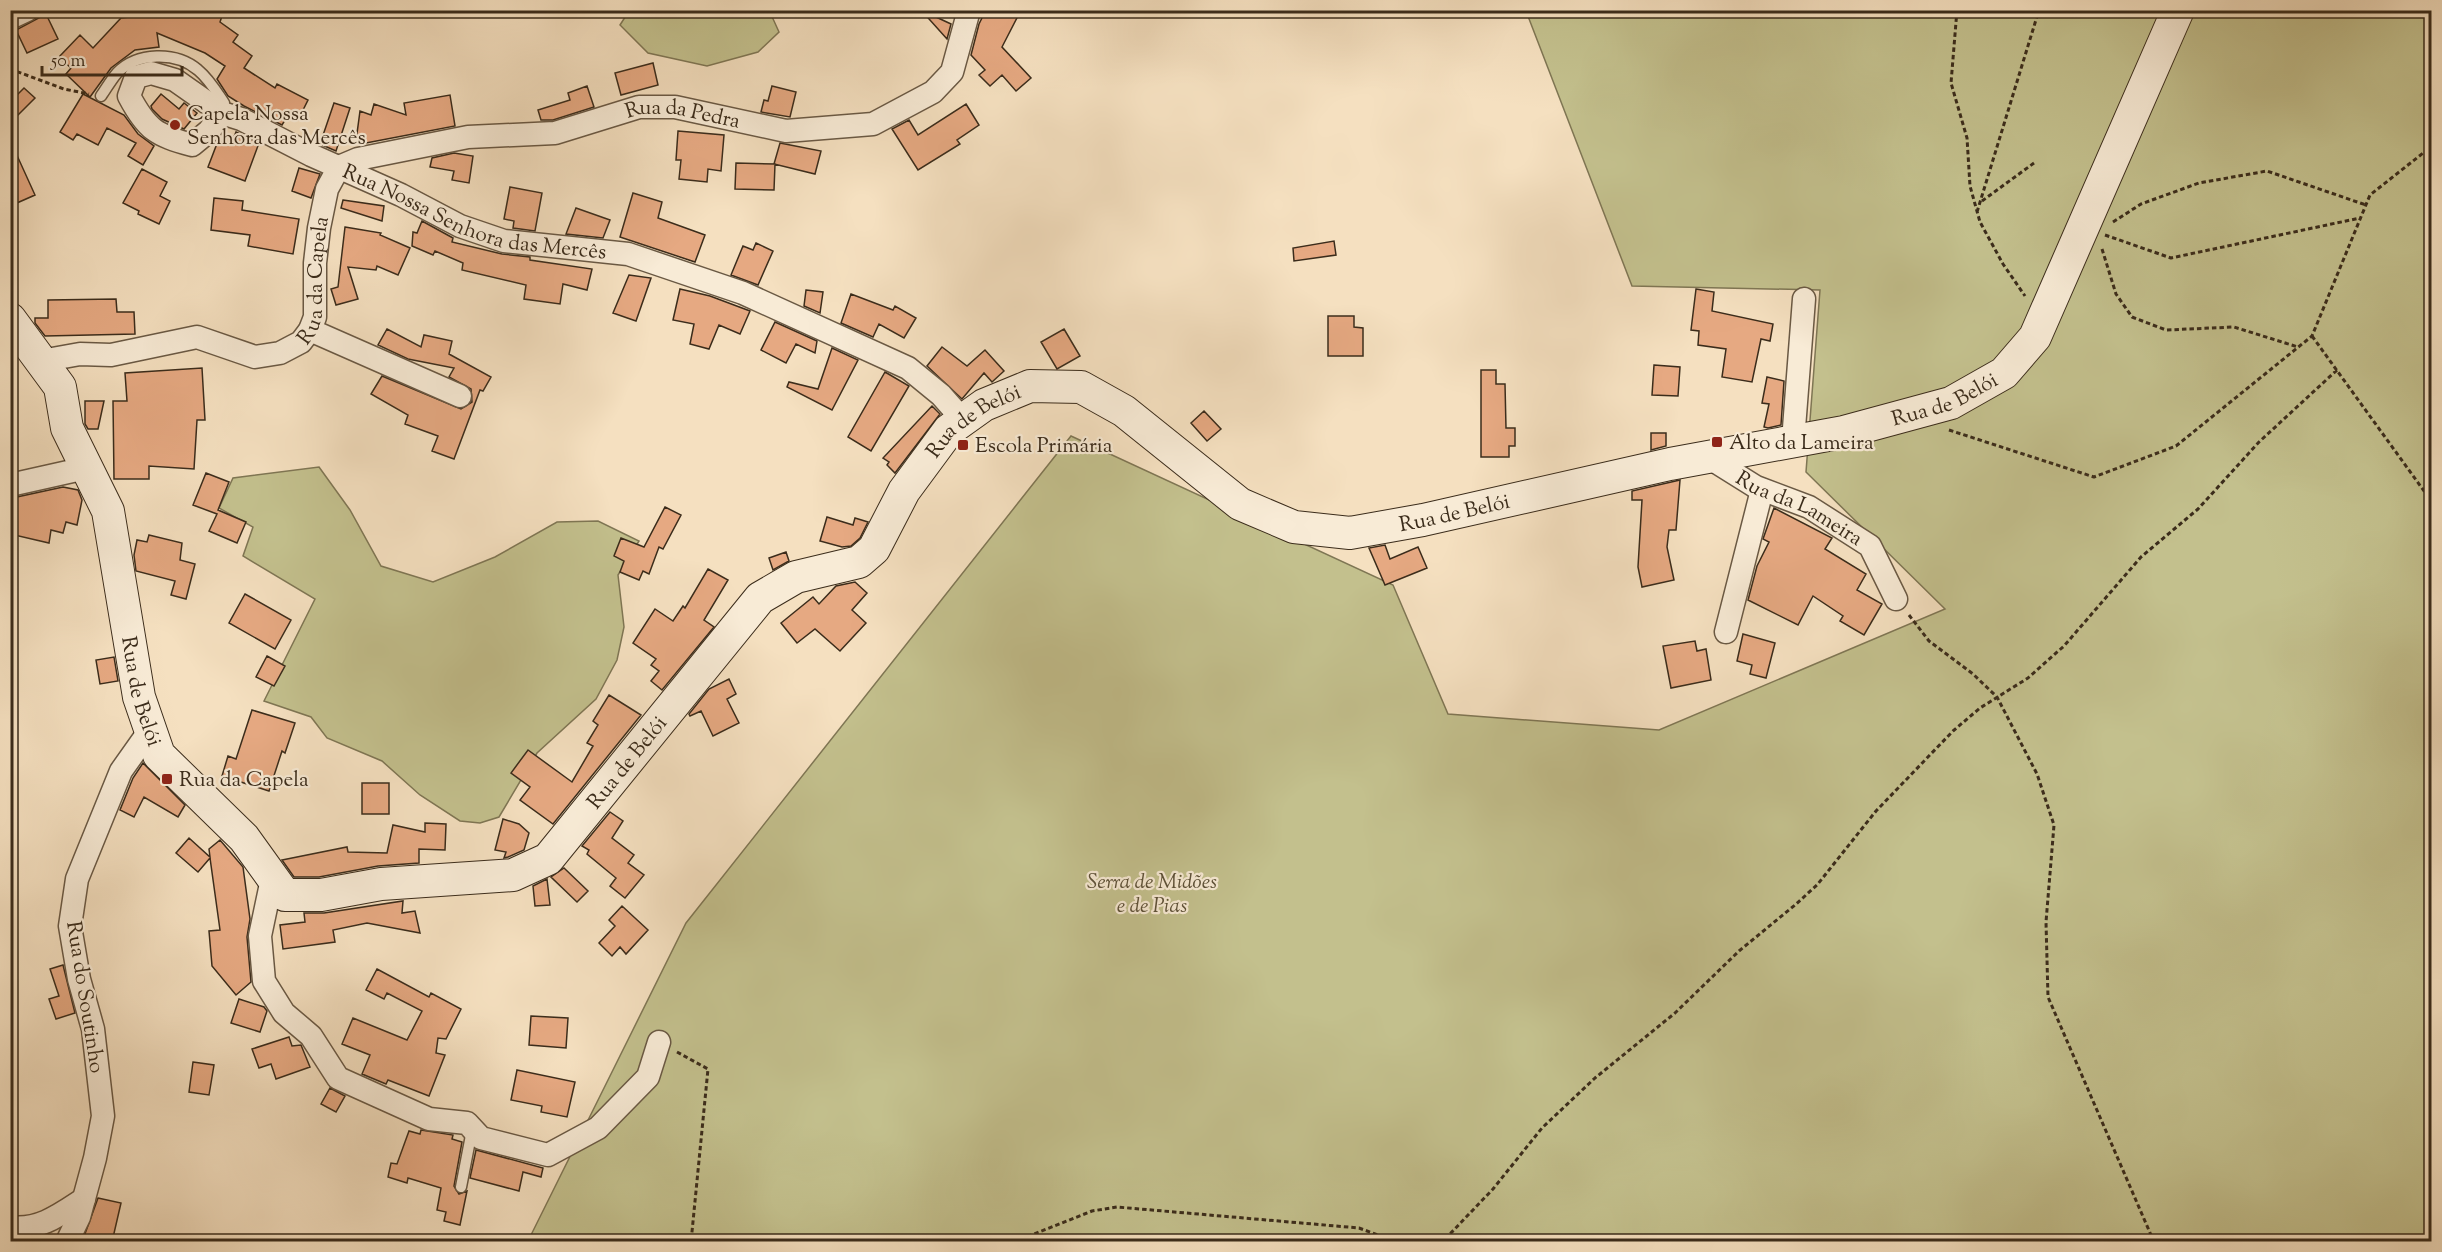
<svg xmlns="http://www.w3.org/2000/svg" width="2442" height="1252" viewBox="0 0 2442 1252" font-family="'Sorts Mill Goudy',serif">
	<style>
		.green { fill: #c3c08d; stroke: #7f7654; stroke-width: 1.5 }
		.building { fill: #e6a982; stroke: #3b2c1b; stroke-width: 1.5 }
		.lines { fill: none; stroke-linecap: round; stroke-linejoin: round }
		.lane-casing { stroke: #6a5944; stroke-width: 13 }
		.street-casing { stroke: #6a5944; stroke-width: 25 }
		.secondary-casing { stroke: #3b2c1b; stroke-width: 34 }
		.path { stroke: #3b2c1b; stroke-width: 3; stroke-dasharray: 4.5 3; stroke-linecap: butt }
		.lane { stroke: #f8ebd6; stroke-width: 10 }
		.street { stroke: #f8ebd6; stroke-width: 22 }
		.secondary { stroke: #f8ebd6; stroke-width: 32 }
		.poi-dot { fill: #8f2418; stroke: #f8ebd6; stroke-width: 2 }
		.labels { text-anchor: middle; stroke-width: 4.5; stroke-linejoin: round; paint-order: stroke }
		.poi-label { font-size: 21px; fill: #3b2c1b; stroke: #f8ebd6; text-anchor: start }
		.street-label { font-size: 21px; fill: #3b2c1b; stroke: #f8ebd6 }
		.park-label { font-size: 21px; font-style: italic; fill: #5d5138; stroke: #f8ebd6 }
	</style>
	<rect width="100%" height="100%" fill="#f5e0c0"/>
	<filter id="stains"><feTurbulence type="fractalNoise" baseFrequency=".00333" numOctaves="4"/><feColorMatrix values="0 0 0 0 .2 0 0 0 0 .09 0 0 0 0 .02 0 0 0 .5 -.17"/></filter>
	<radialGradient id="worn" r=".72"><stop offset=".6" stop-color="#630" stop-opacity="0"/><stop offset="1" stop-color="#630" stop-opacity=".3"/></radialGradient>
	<!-- green -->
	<path class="green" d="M769,10L779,32L758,52L707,66L648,53L620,25L629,11Z
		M1526,11H2431V1241L509,1242L531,1235L686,923L1071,436L1393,585L1448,714L1659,730L1945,609L1806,472L1820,290L1632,286Z
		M319,467L350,510L381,566L433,582L495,557L557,522L598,521L639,541L618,575L624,627L617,660L596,699L537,753L499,817L480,823L460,821L420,795L382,761L327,738L311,717L264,701L315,599L243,556L253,527L219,508L233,478Z"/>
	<!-- building -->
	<path class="building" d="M189,10H224L220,22L238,35L233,42L252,56L244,68L275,88L277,84L308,100L298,120L288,115L282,125L244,106L228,96L217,79L225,66L205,53L157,33L159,47L135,50L111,68L90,97L66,74L71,68L59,57L80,35L93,48L121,18Z
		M921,10L951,24L947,39Z
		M986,10H1021L1002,47L1031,78L1016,91L1002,75L990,86L979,75L985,70L971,55L979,24Z
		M46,14L58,39L27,53L16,30Z
		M653,63L658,85L621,95L615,73Z
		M587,86L594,107L553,120H541L538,110L570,100L568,93Z
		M772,86L796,92L790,117L761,112L764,100L768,101Z
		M24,88L35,98L10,123V102Z
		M83,94L124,115L138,134L154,146L143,165L128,156L136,143L107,128L98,145L77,134L73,140L60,132Z
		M161,94L179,109L184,103L197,113L184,129L162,119L152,109L151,106Z
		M450,95L455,126L366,143L356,141L360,111L371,115L374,104L406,115L404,103Z
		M334,103L350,108L336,151L320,144Z
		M966,104L979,125L957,140L960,144L918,170L892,129L909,120L918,135Z
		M678,131L724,135L721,171L708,169L707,182L679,179L681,160H676Z
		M236,132L259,143L245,181L208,167L218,141L231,144Z
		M10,140L35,195L10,206Z
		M780,143L821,151L815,174L774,164Z
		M454,153L473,156L469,183L452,180L454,171L430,167L432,158Z
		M736,163L775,164L774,190L735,189Z
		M299,168L320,174L311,198L292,191Z
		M142,169L167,182L160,196L170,201L159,224L138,214L139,211L123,203Z
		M510,187L542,193L535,231L513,228L514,221L504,219Z
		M633,193L662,202L658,218L705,235L695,262L620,237Z
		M214,198L243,201L242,210L299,219L293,254L248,246L250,235L211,230Z
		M343,200L384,206L382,221L341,208Z
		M576,208L610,220L603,238L566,234Z
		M422,221L453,238L452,242L502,254L530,257V260L592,269L587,290L563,284L560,304L524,299L526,285L462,270L463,263L435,251L433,255L412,246L413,232L417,233Z
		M345,227L381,233L380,235L410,248L398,275L377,266L376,270L348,267L358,299L336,305L331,289L338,287Z
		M1334,241L1336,255L1294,261L1293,248Z
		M756,243L773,251L758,285L731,275L743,246L753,250Z
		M629,275L651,278L636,321L613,313Z
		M680,289L710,296L750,311L740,334L719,325L709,349L690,344L694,324L673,320Z
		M1696,289L1714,292L1712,311L1773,324L1770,341L1761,339L1752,382L1722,377L1726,349L1698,345L1699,331L1691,330Z
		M806,290L823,292L820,313L804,306Z
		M851,294L893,310L895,306L916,318L904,338L879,324L873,337L841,323Z
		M116,299L117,312H134L135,334L45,336L35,323V318H48V300Z
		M1328,316H1354V327L1363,328V356H1328Z
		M775,322L817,341L815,353L796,344L786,363L761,350Z
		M387,329L421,347L424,335L452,341L449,354L491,377L483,391L480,390L454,459L432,451L438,436L405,424L408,415L371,394L382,376L461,409L472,402L471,389L449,377L454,368L408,359L378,345Z
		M1064,329L1080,356L1057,369L1041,342Z
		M942,347L967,366L985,350L1004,371L992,382L984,373L962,399L927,366Z
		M832,348L858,360L832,410L787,387L789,382L818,389Z
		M1654,365L1680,367L1678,396L1652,395Z
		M202,368L205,420H197L194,469L149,466V479H114L113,401H127L125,373Z
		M1481,370H1496V384H1505L1506,428H1515V446H1509V457H1481Z
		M885,372L909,386L871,451L848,437Z
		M1767,377L1784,381L1781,425L1768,428L1764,427L1769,404L1762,403Z
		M85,401H104L98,429H88L85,424Z
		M932,406L940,414L895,473L887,465L889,462L883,458Z
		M1204,411L1221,429L1207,441L1191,423Z
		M1651,433H1666V446L1651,450Z
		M206,473L229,482L218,510L246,522L237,543L209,531L217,514L193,505Z
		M1680,480L1676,530H1669L1667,547L1674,580L1642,587L1638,567L1642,500H1632V491Z
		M63,487L78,490L82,500L77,525L66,522L63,533L51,530L49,543L10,534V501L15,503L17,497Z
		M665,507L681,515L663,549L659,547L649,574L643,571L639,580L620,572L624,561L614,556L621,538L644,547Z
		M1774,508L1832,538L1825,549L1866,574L1857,590L1882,604L1864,635L1840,621L1843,616L1813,596L1798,625L1748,600L1757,566L1769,542L1763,539Z
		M827,517L853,525L855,518L868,522L860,538L851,546L842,547L820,541Z
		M149,535L182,543L180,560L195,564L186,599L171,595L175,581L136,571L134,555L137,540L147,542Z
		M1385,545L1390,559L1418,547L1427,568L1385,585L1369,548Z
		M786,552L789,561L773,570L769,558Z
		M708,569L728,580L704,620L714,627L662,690L651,681L659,671L651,665L656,659L633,643L655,609L673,621L683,606L685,608Z
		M855,582L867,593L852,610L866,623L840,651L815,629L797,643L781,623L813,597L819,604L836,586Z
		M245,594L291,620L275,649L229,623Z
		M1743,634L1775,643L1766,678L1750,674L1752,665L1737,661Z
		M1695,641L1697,651L1706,649L1711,680L1671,688L1663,646Z
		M267,656L285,666L274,686L256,677Z
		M114,657L118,681L100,684L96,660Z
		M729,679L736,694L727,699L739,723L713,736L701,711L690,716L689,714L709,689Z
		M609,695L641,715L553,824L520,800L530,787L511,773L528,750L572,782L593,746L587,743L598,725L593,721Z
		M252,710L295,723L285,753L282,751L269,791L222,776L228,756L236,759Z
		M143,763L185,805L178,817L144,797L134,817L120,810L133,778Z
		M362,783H389V814H362Z
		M610,812L623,821L612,838L634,855L628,863L644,875L625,898L610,886L616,878L587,854L589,850L582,846Z
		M503,819L519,824L529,833L524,850L508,857L504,858L506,852L495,850Z
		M425,823L446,824L445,850L419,849V863L378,866L319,877H294L282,860L347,847L348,852L387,853L393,825L425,832Z
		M189,838L210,857L209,849L220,840L243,867L250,919L247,937L251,982L236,995L212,966L209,931L220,930L210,858L198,872L176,853Z
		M564,868L588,891L577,902L551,877Z
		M547,879L550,905L535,906L533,886Z
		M403,901L402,913L415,911L420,933L367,923L333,930L335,942L283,949L280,925L305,922L304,913H324Z
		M622,906L648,930L626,954L620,947L612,956L599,943L615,926L609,920Z
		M63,965L75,1013L56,1019L49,999L59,996L50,969Z
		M377,969L429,997L431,993L461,1009L446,1039L438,1038L436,1053L445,1055L429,1096L388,1080L386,1084L362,1074L370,1055L342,1044L353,1018L407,1040L422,1011L387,993L384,999L366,990Z
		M239,999L264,1007L267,1011L260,1032L231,1023Z
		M531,1016L568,1018L566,1048L529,1045Z
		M289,1037L292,1046L301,1045L310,1067L276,1079L271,1064L259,1068L252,1049Z
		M193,1062L214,1065L209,1095L189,1092Z
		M517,1070L575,1082L567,1117L541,1112L542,1106L511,1100Z
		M330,1088L345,1096L336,1112L321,1104Z
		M421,1130L453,1135L452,1139L462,1142L454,1186L459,1194L467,1191L460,1225L444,1221L446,1212L437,1210L441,1188L408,1178L407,1183L388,1177L391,1163L397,1164L409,1131L420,1134Z
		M476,1150L543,1168L541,1177L523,1172L519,1191L470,1178Z
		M98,1198L121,1203L112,1242H82Z"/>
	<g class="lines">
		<!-- lane casing -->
		<g class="lane-casing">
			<path id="lane" d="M101,96C106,89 111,80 117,73C137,52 176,51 198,70C209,79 216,91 224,103L222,110
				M461,1187L472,1130"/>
		</g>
		<!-- street casing -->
		<g class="street-casing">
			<g id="street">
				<path d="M10,18L27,10"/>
				<path id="s1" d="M222,113L209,131L192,145C156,135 147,130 129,96L136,77L151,73L175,80L222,113L241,119L311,155L401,195L460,226L504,241L628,254L743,293L908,368L941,395L963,420"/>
				<path id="s2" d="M339,167L358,159L468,137L555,133L639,107H675L786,131L873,124L933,92L952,72L969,10"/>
				<path d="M310,330L460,396"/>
				<path id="s3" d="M41,361L80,354L111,355L197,337L255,357L280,353L301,342L310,330L315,317V263L319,228L327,189L339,167"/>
				<path d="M1793,441L1804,299"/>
				<path id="s4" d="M1708,457L1756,487L1809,507L1870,546L1896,599"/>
				<path d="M10,485L86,468"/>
				<path d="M1726,632L1762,490"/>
				<path d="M272,879L260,936L264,981L284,1013L311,1036L338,1078L429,1119L467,1123L481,1138L548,1155L598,1128L648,1077L659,1042"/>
				<path d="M10,1227C39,1231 61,1214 84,1199"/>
				<path d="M67,1242L79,1217L95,1158L103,1116L93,1029L79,979L70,926L77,879L121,771L150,730"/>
			</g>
		</g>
		<!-- secondary casing -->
		<g class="secondary-casing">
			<g id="secondary">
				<path id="s5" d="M10,319L60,387L67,428L108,511L139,697L159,755L244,838L285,895H321L381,884L513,875L548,859L760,598L796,577L859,562L874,549L904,491L949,430L984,405L1030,386L1081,387L1124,411L1240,504L1294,527L1350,533L1423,520L1670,464L1844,432L1951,403L2004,373L2035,337L2178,10"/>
			</g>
		</g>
		<!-- path -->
		<path class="path" d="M1957,10L1951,83L1967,138L1970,186L1980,222L2003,264L2025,296
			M10,69L64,89L89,94
			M1982,201L2034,163
			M1977,212L2039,10
			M2113,222L2141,204L2199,183L2267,171L2366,205
			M2105,235L2171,258L2360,218
			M2102,249L2116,294L2132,317L2166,330L2234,327L2298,347
			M2312,336L2432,502
			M1949,430L2094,477L2176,446L2312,336L2370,195L2432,146
			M1909,615L1929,641L1973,674L1997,697L2037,774L2054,825L2046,922L2048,997L2154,1242
			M677,1052L708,1069L691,1242
			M1022,1242L1029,1236L1092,1211L1117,1207L1359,1228L1397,1242
			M1438,1242L1448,1236L1493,1189L1542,1128L1595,1078L1675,1013L1739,951L1795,905L1817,885L1876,811L1953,731L1980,708L2028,678L2064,646L2141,557L2198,509L2259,442L2337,370"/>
		<!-- lane -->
		<use href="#lane" class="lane"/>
		<!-- street -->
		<use href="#street" class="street"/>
		<!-- secondary -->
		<use href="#secondary" class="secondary"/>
	</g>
	<!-- markers -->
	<g class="poi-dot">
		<circle cx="175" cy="125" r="6"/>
		<rect x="1711" y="436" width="12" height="12" rx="3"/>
		<rect x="957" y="439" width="12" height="12" rx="3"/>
		<rect x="161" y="773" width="12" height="12" rx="3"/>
	</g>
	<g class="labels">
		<!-- poi labels -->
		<g class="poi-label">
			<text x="187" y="120">Capela Nossa<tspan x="187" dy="24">Senhora das Mercês</tspan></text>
			<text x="1729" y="449">Alto da Lameira</text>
			<text x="975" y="452">Escola Primária</text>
			<text x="179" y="786">Rua da Capela</text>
		</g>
		<!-- street labels -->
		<g class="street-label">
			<text dy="7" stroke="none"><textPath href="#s2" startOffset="352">Rua da Pedra</textPath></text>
			<text dy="7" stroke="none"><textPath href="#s1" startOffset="520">Rua Nossa Senhora das Mercês</textPath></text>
			<text dy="7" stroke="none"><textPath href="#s3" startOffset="334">Rua da Capela</textPath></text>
			<text dy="7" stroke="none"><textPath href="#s5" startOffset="2596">Rua de Belói</textPath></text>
			<text dy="7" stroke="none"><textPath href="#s5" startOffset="1554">Rua de Belói</textPath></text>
			<text dy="7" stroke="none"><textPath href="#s4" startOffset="105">Rua da Lameira</textPath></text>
			<text dy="7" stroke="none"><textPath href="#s5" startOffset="2092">Rua de Belói</textPath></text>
			<text dy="7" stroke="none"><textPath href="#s5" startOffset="402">Rua de Belói</textPath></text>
			<text dy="7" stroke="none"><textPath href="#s5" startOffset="1050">Rua de Belói</textPath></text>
			<text transform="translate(86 997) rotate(81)" y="7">Rua do Soutinho</text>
		</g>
		<!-- park labels -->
		<g class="park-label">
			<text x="1152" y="888">Serra de Midões<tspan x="1152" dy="24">e de Pias</tspan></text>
		</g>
	</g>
	<!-- margin -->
	<rect width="2442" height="1252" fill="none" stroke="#f5e0c0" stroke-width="36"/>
	<rect x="12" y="12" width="2418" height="1228" fill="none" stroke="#3b2c1b" stroke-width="3"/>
	<rect x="18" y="18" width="2406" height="1216" fill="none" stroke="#3b2c1b" stroke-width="1.5"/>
	<!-- scale -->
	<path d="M42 66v9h140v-9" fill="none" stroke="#3b2c1b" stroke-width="3"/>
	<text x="51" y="66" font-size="18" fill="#3b2c1b" stroke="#f8ebd6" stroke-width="4.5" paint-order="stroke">50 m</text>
	<rect width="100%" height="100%" filter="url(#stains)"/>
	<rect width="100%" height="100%" fill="url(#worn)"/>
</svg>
